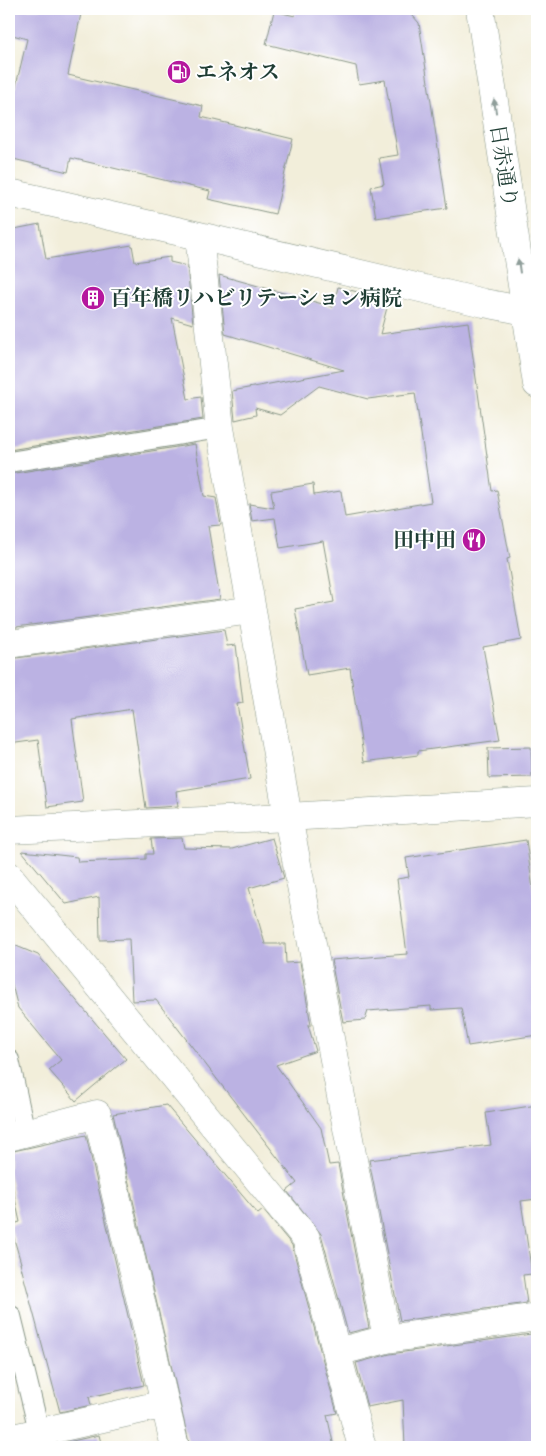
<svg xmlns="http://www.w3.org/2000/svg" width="546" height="1456" viewBox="0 0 546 1456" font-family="'Sorts Mill Goudy','Noto Serif JP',serif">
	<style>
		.building { fill: #bbb2e3 }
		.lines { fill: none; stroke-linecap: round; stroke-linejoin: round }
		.service-casing { stroke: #889687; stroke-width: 22 }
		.minor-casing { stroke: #889687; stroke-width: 29 }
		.tertiary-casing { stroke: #889687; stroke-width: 29 }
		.secondary-casing { stroke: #889687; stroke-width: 29 }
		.service { stroke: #fff; stroke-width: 20 }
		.minor { stroke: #fff; stroke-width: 28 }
		.tertiary { stroke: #fff; stroke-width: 28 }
		.secondary { stroke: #fff; stroke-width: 28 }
		.oneway { fill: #8f9e9a }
		.labels { text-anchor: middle; stroke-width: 4; stroke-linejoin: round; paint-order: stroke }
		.poi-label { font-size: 21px; font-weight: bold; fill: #1f3d34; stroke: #fff; text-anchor: start }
		.street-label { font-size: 21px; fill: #1f3d34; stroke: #fff }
	</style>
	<rect width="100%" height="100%" fill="#fff"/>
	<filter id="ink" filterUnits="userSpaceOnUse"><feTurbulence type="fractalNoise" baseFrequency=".02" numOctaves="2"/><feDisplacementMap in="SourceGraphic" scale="10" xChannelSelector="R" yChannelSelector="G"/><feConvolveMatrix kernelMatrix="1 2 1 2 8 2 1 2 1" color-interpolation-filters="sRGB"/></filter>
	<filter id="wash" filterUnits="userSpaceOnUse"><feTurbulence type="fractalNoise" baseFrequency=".0096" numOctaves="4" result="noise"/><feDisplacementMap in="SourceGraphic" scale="20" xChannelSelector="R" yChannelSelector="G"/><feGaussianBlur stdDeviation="1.12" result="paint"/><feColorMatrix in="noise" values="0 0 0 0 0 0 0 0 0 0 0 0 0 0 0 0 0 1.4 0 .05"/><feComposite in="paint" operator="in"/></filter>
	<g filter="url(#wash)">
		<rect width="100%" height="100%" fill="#f2eeda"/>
		<g id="blocks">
			<!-- building -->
			<path class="building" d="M9,9H82L68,75L203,106L201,117L293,139L275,214L208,199L210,191L71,158L68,172L9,158V115L27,39L9,34Z
				M296,9H407L419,23L447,208L376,218L371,187L384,184L379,158L398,155L385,80L359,84L356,66L266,44L274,11L295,16Z
				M40,224L46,259L132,245L135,262L170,257V262L187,266L193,324L172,318L188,399L201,397L203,419L9,450V230Z
				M219,275L333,307L338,287L389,300L380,334L468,322L492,491L497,490L510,558L507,559L521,640L483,647L500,740L418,751V755L364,762L350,668L307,675L295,609L334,602L323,541L280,548L275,518L252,521L249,504L274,508L271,491L313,484L314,495L341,491L345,517L431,502L415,393L368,399L319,386L280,415L255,408L256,415L235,420L232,391L344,370L225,334Z
				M195,444L204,496L216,498L221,525L208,526L220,599L9,628V474Z
				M224,630L227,646L236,645L243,703L237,704L250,779L176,791L178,806L146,808L132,709L72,719L83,802L47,807L38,740L9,744V659Z
				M531,747L532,777L489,778L488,748Z
				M182,838L184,848L232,849L272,838L284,878L249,888L265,944H285L286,963L300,962L311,1025H308L316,1051L276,1065L321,1128L329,1165L338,1164L369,1328L348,1333L321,1234L287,1191L297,1183L156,1000L132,1001L129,939L100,940L99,897L66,904L22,851L77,857L78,862L146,859V854H153L151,839Z
				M526,840L537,918V1035L468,1046L461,1008L431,1010V1006L368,1011L365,1020L343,1022L331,960L407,954L397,879L409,877L406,858Z
				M9,943L38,955L126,1059L76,1101L49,1070L61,1060L18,1008L9,973Z
				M166,1105L258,1214L263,1210L292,1245L337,1413L327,1415L334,1447H190L113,1114Z
				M537,1105V1199L521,1201L532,1274L523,1275L527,1303L400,1321L369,1160L491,1145L486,1113Z
				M86,1135L144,1385L89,1397L91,1405L60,1412L20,1263H21L10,1225L20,1222L9,1172V1152Z
				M531,1334H537V1447H405L403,1400L367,1407L356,1363L390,1354Z
				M99,1435L102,1447H69L68,1442Z"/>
		</g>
	</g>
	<g filter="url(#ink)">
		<use href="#blocks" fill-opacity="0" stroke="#889687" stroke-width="1"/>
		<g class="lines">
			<!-- service casing -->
			<g class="service-casing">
				<path id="service" d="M9,462L220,428
					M9,1060L25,1133
					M9,1316H11L43,1447"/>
			</g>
			<!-- minor casing -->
			<g class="minor-casing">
				<path id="minor" d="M9,193L199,236L484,303L526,311
					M199,236L220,428L288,817L387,1339
					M9,644L252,610
					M9,876L306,1238L362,1447
					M9,1137L97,1114L175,1447
					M337,1352L387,1339L537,1317
					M9,1439L165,1404"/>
			</g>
			<!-- tertiary casing -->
			<g class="tertiary-casing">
				<path id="tertiary" d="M9,830L288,817L537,802"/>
			</g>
			<!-- secondary casing -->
			<g class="secondary-casing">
				<path id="secondary" d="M480,9L537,384"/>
			</g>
			<!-- service -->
			<use href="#service" class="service"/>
			<!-- minor -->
			<use href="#minor" class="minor"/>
			<!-- tertiary -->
			<use href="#tertiary" class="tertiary"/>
			<!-- secondary -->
			<use href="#secondary" class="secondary"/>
		</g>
		<!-- one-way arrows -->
		<defs><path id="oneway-solid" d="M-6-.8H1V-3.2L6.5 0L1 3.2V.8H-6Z" transform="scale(1.25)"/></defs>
		<g class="oneway">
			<use href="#oneway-solid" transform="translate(495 106) rotate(-99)"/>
			<use href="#oneway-solid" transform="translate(519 266) rotate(-98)"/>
		</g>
	</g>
	<!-- icons -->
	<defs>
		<g id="fuel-disc" transform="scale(1.25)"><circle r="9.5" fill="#b5179e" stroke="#fff"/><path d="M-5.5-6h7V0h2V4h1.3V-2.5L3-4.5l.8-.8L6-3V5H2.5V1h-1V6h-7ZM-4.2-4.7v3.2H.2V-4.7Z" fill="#fff"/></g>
		<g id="building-disc" transform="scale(1.25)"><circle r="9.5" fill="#b5179e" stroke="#fff"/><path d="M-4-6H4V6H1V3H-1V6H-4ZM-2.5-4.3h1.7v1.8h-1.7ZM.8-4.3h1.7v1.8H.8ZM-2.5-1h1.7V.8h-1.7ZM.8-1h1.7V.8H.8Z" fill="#fff"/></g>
		<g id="restaurant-disc" transform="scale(1.25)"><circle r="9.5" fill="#b5179e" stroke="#fff"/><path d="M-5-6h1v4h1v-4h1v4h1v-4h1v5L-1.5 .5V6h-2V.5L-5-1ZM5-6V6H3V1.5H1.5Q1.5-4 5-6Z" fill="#fff"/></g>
	</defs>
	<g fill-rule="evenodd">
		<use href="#fuel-disc" x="179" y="72"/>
		<use href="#building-disc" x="93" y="298"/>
		<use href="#restaurant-disc" x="474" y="540"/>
	</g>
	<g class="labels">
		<!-- poi labels -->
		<g class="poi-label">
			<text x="196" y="79">エネオス</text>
			<text x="110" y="305">百年橋リハビリテーション病院</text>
			<text x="456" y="547" text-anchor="end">田中田</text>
		</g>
		<!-- street labels -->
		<g class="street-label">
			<text transform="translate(504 166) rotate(81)" y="7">日赤通り</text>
		</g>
	</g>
	<!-- margin -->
	<rect width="546" height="1456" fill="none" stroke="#fff" stroke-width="30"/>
</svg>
